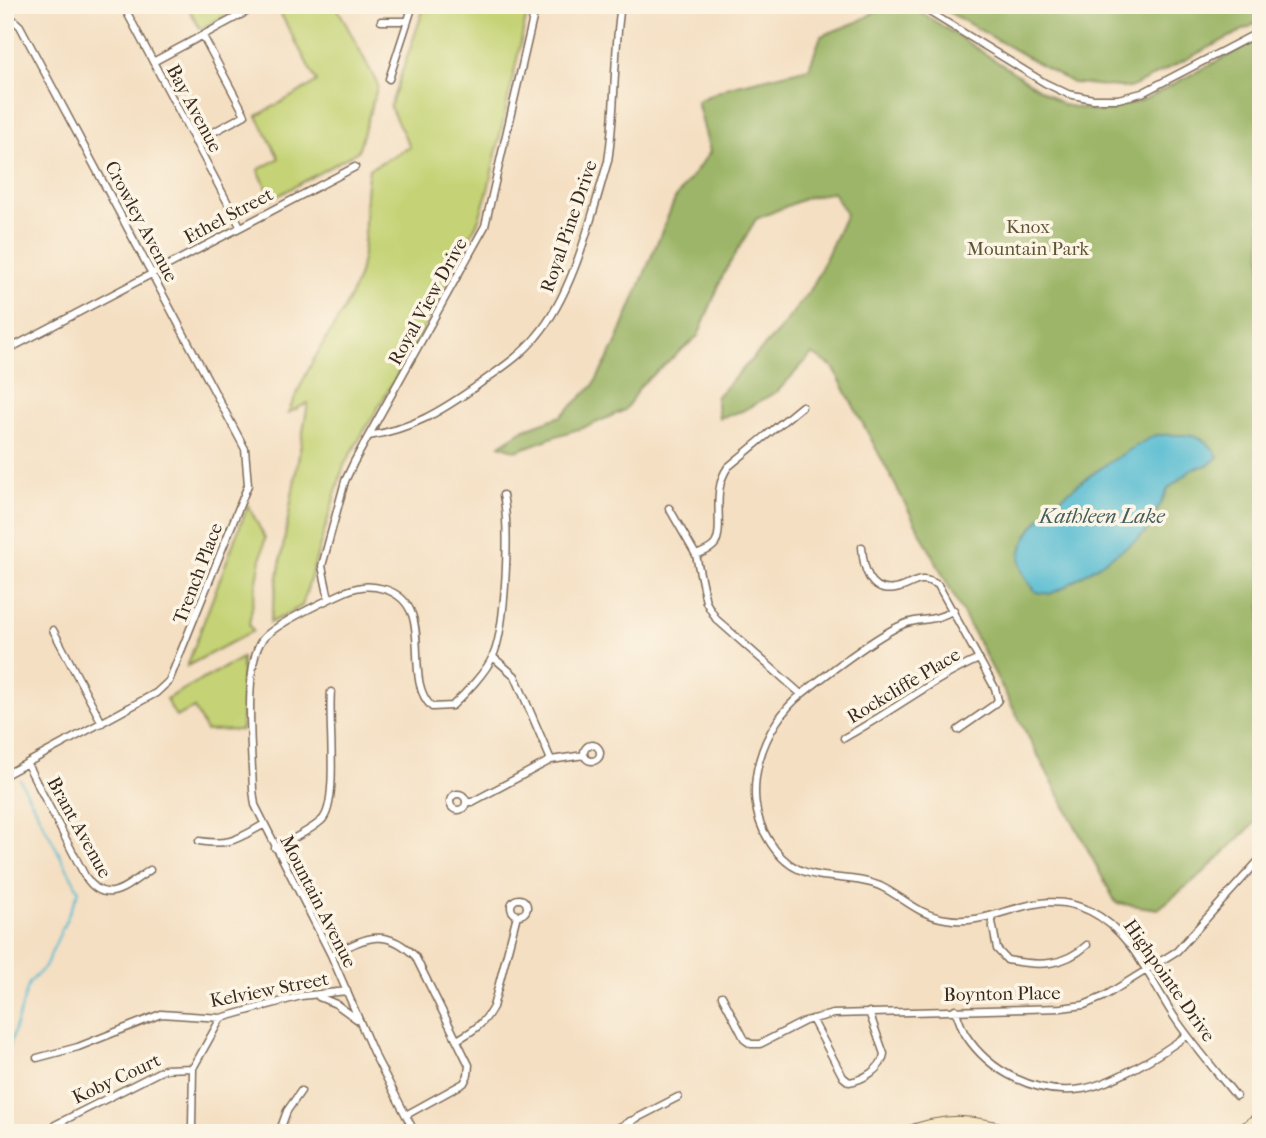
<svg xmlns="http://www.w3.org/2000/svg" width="1266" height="1138" viewBox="0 0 1266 1138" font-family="'IM FELL French Canon',serif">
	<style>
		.green { fill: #c5d376; stroke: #807e4a; stroke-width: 2 }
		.forest { fill: #9cb567; stroke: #6c7042; stroke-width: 2 }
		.water { fill: #54bbd2; stroke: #487278; stroke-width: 2 }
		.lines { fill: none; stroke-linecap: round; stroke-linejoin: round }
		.stream { stroke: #54bbd2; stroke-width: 2 }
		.minor-casing { stroke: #7c6957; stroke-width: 9 }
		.secondary-casing { stroke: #7c6957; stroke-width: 11 }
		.minor { stroke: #fff; stroke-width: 6 }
		.secondary { stroke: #f7e8c3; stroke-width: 9 }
		.labels { text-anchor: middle; stroke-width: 7; stroke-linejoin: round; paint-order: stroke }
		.street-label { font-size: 19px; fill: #3b2a1e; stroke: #fcf5e5 }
		.park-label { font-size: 19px; fill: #5e5434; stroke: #fcf5e5 }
		.water-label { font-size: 21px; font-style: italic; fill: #445d5d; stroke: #fcf5e5 }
	</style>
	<rect width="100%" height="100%" fill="#fcf5e5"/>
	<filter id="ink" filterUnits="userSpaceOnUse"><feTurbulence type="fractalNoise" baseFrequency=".0143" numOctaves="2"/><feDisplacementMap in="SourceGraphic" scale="14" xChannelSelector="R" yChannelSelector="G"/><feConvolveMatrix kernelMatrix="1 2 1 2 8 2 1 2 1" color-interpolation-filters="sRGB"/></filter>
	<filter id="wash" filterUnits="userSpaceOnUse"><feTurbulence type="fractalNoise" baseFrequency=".00686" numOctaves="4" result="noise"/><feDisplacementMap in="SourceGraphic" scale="28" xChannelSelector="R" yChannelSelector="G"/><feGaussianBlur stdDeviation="1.57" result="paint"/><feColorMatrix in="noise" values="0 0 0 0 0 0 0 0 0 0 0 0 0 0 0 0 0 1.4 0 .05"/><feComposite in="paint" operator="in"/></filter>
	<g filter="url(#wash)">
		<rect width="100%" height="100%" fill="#f4dfc2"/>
		<!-- green -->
		<path class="green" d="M187,5H245L200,29Z
			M276,5H336L378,85L358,151L272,199L258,170L279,158L257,116L317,82Z
			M425,5H529L488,190L479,219L414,347L344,465L302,606L270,623L308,403L288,413C297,393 306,373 317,354C332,329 349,305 358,277C369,242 362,205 369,169L410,147L390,107Z
			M248,505L265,538L249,624L253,631L187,666Z
			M242,658V730L206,731L194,708L176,717L166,699Z"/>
		<!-- forest -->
		<path class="forest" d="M887,5H910L1064,105L1100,112L1141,101L1261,38V817L1203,873L1158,909L1116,903L833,367L812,354L778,391L742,411L719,418L716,397L778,332L813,286L846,214L833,192L806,198L756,219L724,273L698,336L641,385L625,410L591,425L556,436L516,451L500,445L525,429L561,416L593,386L615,346L675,199L710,152L697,101L729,87L809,68L821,36L857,22Z
			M936,5H1261V21L1130,88L1073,83Z"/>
		<!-- water -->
		<path class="water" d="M1155,435C1182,435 1205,430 1218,457L1208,465L1194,468L1168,489L1146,532L1131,544L1063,588L1050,594L1036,592C1029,583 1019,571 1020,559C1021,512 1118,456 1155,435Z"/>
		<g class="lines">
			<!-- stream -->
			<path class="stream" d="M5,1061L29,983L45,967L79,891L20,780
				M5,1089L13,1133"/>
		</g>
	</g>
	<g filter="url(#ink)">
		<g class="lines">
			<!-- minor casing -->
			<g class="minor-casing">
				<path id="minor" d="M123,5L240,226
					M918,5L1045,83L1068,94L1093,99H1118L1142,93L1261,31
					M5,12L20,26L245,449L248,485L169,681L156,693L5,775
					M381,21H408
					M153,62L259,5
					M389,79L413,5
					M195,142L245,115L203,36
					M5,351L355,167
					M369,436C413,428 438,413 474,388C495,372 519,358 536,337C574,293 591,217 608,161C616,110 613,57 621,5
					M669,508L696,555L706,602L716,619L801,694
					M862,547C863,566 869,594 895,589C913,586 918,573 938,585L995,688L998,700L994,705L958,730
					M696,555C703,552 711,550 715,544C725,527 710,492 728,467L802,406
					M329,599L322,566L345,481L354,462L485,226L536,5
					M954,610C932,623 923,617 904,624C877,635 827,674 803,693C762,725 739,793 768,839C775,851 785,863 798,869C823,881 854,875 880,886C903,897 918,915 946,919C997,928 1036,884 1090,911C1133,932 1151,983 1177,1021C1195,1047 1216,1071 1236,1096
					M53,630L102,723
					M493,657L515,676L551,760
					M844,738C890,713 931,680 979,659
					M584 753a8 8 0 1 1 16 0a8 8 0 1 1-16 0Z
					M27,764L85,876C106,908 126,886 150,870
					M450 802a8 8 0 1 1 16 0a8 8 0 1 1-16 0Z
					M466,802H472L551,760L584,755
					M199,841C230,846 237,839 263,825
					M275,848C290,840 309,832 322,820C339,803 328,719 331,692
					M511 907a8 8 0 1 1 16 0a8 8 0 1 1-16 0Z
					M991,916L997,949L1007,960C1038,966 1063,967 1087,945
					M331,955C365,938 385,926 415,956L469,1065L468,1075L464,1083L406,1115
					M722,996L745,1040L751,1044H760L805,1021L833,1014L1061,1008L1084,1005L1103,997L1177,951L1261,858
					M319,997L336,1004L358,1020
					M955,1009C958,1017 961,1027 965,1034C989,1072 1037,1096 1082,1089C1112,1084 1162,1054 1187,1035
					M812,1019L843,1077L849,1082C863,1080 882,1069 884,1054L869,1012
					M457,1040C473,1031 484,1024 493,1007L517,915
					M37,1058L78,1047L161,1014L221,1018L301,996L347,991
					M630,1121L636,1133
					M55,1125L165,1069L193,1068
					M189,1133L192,1125L193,1068L221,1018
					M279,1133L287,1111L301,1091
					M415,1133L373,1052L331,955L255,805L253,790C252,756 243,665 262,640C274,624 327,600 347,591C360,586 370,585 384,589C439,605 400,678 432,707L452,706C465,694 486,672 493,656C506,627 510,527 503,495
					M608,1133L678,1097"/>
			</g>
			<!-- secondary casing -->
			<g class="secondary-casing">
				<path id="secondary" d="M5,1131L6,1133
					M904,1133C945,1116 978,1119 1019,1133
					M1237,1133L1261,1115"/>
			</g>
			<!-- minor -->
			<use href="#minor" class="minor"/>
			<!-- secondary -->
			<use href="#secondary" class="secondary"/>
		</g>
	</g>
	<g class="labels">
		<!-- street labels -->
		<g class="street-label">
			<text transform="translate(195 108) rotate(62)" y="7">Bay Avenue</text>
			<text transform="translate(228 215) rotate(-28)" y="7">Ethel Street</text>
			<text transform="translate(142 221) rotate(62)" y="7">Crowley Avenue</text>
			<text transform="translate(568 226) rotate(-71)" y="7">Royal Pine Drive</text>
			<text transform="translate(427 301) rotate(-61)" y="7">Royal View Drive</text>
			<text transform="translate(197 573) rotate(-69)" y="7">Trench Place</text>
			<text transform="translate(903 685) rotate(-31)" y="7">Rockcliffe Place</text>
			<text transform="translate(80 827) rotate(61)" y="7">Brant Avenue</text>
			<text transform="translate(319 901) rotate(63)" y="7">Mountain Avenue</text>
			<text transform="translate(1170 980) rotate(55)" y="7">Highpointe Drive</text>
			<text transform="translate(269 989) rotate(-11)" y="7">Kelview Street</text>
			<text transform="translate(1002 993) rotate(-1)" y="7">Boynton Place</text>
			<text transform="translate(116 1078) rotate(-25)" y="7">Koby Court</text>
		</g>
		<!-- park labels -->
		<g class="park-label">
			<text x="1028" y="233">Knox<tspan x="1028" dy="22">Mountain Park</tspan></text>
		</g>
		<!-- water labels -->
		<g class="water-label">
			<text x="1102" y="523">Kathleen Lake</text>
		</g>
	</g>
	<!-- margin -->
	<rect width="1266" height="1138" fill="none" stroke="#fcf5e5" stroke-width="28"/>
</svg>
